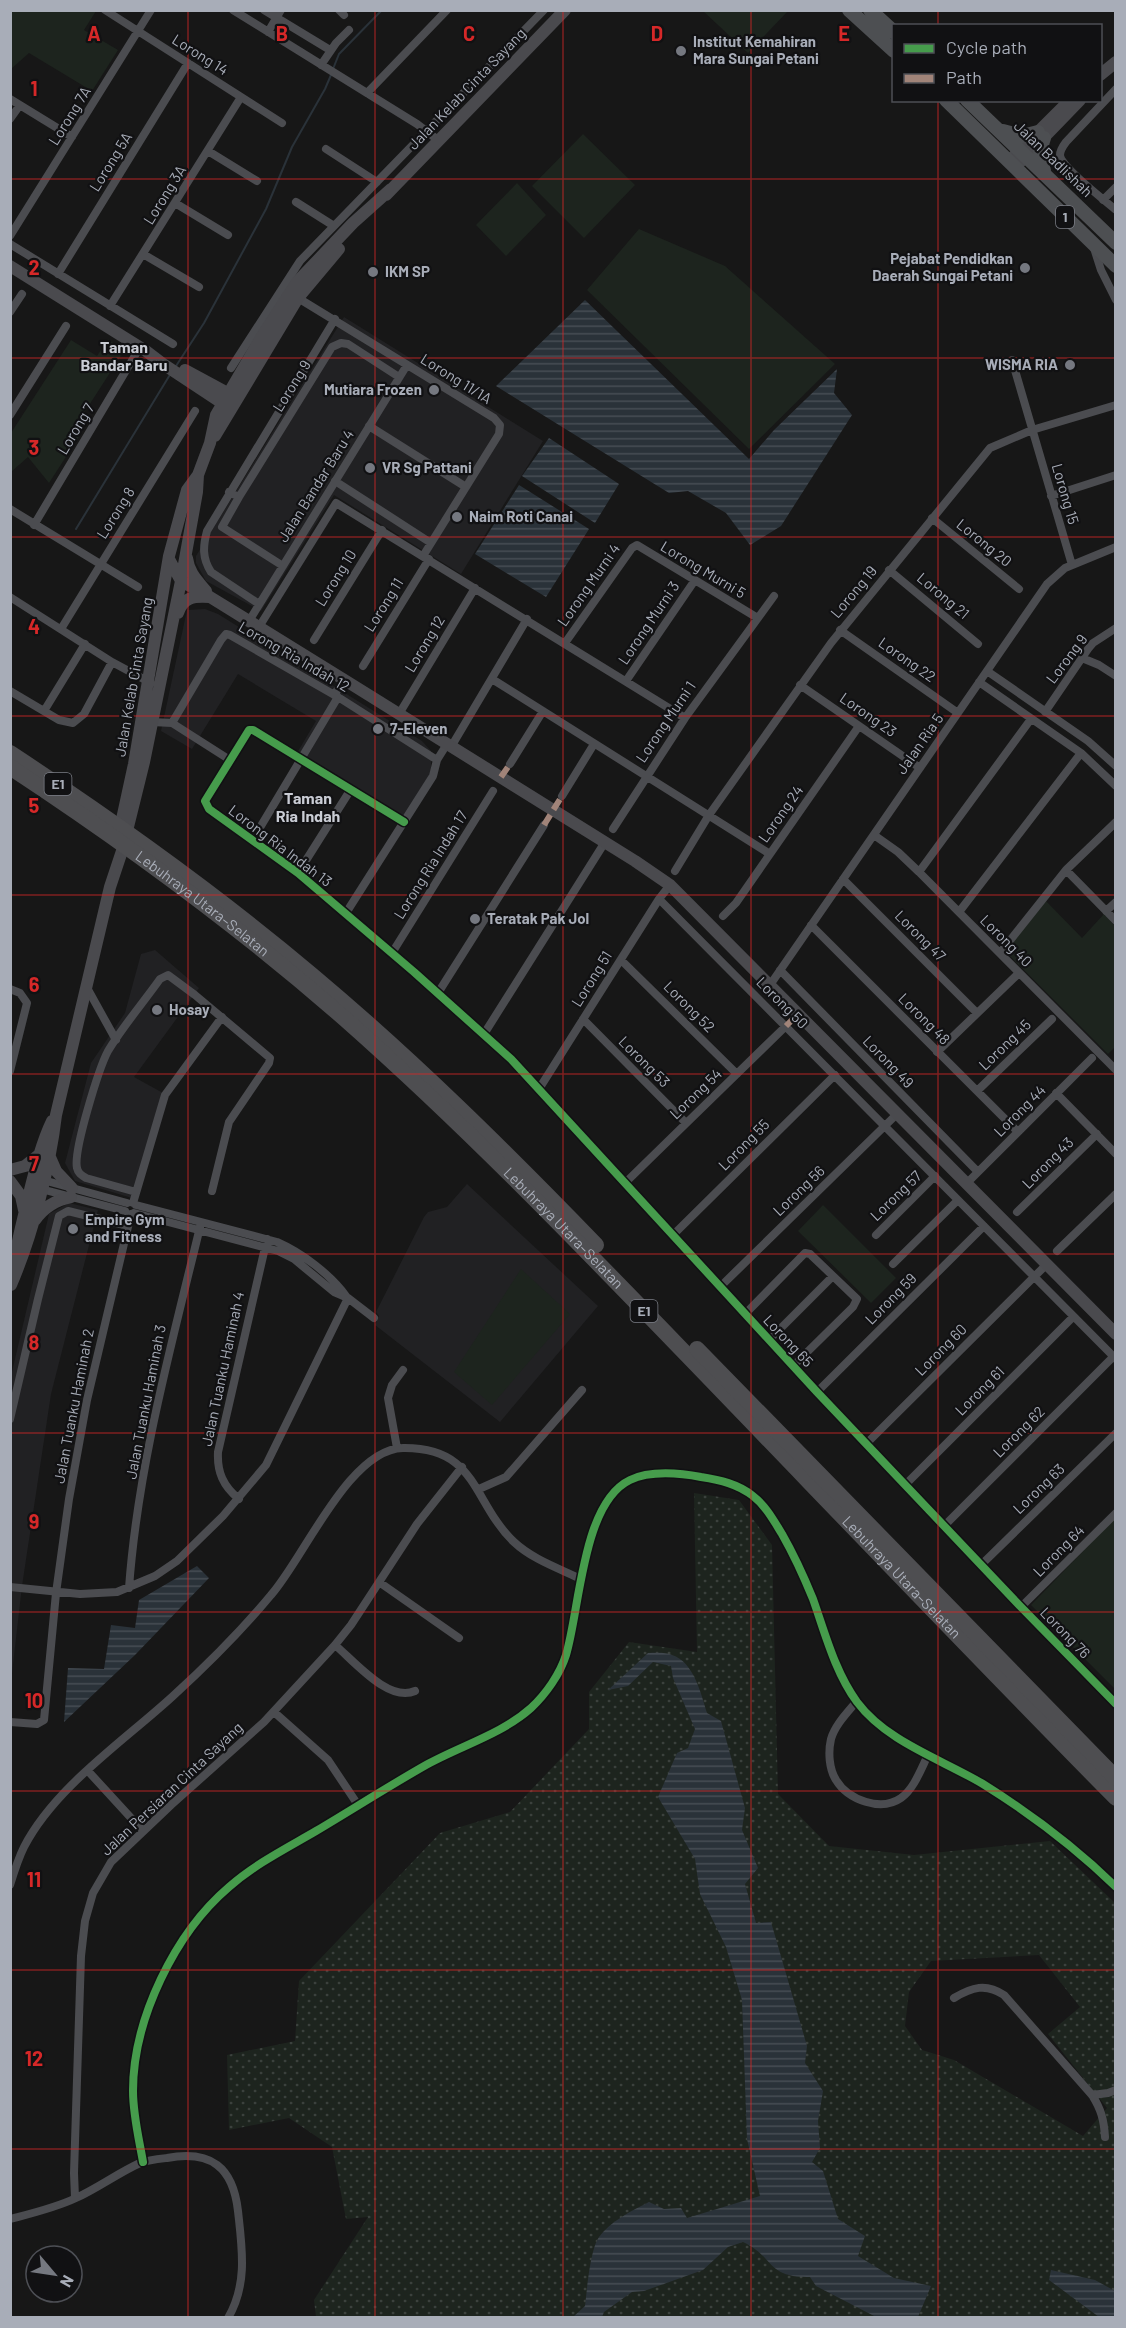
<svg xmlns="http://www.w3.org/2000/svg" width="1126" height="2328" viewBox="0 0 1126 2328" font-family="Barlow,sans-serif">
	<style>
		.built { fill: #212123 }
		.grass { fill: url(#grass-dots); fill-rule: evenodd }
		.park { fill: #1d241e }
		.water { fill: url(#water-rules) }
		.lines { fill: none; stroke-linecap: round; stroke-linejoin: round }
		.stream { stroke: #2a3239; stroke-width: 2 }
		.street { stroke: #4b4c50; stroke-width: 8 }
		.secondary { stroke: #4a4a4e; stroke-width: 12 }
		.primary { stroke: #4d4f52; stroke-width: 14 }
		.highway { stroke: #4e4e51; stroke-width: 16 }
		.quiet { stroke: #a18479; stroke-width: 6; stroke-dasharray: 12 6; stroke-linecap: butt }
		.cycleway-casing { stroke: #111113; stroke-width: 11 }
		.cycleway { stroke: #469c4c; stroke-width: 8 }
		.grid { fill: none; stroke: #d62828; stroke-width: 1.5; stroke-opacity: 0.55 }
		.poi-dot { fill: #757880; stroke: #111113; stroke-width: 2 }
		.labels { text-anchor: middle; stroke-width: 4.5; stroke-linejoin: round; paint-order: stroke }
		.shield { fill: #111113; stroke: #7b7e86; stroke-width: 1.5 }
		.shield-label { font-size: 14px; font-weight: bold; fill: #a8adb8 }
		.poi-label { font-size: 15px; font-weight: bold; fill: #a8adb8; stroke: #111113; text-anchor: start }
		.street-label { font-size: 15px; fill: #a8adb8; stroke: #111113 }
		.neighbourhood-label { font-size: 16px; font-weight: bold; fill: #c9ccd4; stroke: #111113 }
		.grid-label { font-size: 20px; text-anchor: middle; font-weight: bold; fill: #d62828; stroke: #111113; stroke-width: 4.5; stroke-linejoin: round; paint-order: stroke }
	</style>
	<defs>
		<pattern id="grass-dots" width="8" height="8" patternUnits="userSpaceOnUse" patternTransform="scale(1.5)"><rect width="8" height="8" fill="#1d241e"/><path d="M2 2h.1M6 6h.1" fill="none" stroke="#3b413d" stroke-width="1.8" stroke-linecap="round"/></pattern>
		<pattern id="water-rules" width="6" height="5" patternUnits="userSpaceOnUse" patternTransform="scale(1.5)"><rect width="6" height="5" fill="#2a3239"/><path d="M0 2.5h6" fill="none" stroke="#464d54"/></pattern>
	</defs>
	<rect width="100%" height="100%" fill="#171717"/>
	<!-- built -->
	<path class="built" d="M344,317L543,441L461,574L334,495L261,611L206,581L196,563V556Z
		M205,609L218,614L422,741L431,751V776L401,824L294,758L316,721L238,674L192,749L161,731L187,610Z
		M155,950L199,988L134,1077L163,1093L132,1198L75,1181L65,1163L91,1063L125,1013L141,954Z
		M467,1184L598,1306L500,1422L375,1325L379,1316L376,1312L424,1217L428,1212L447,1207Z
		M69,1203L98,1210L51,1394L22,1586L11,1682V1376L49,1214Z"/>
	<!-- grass -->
	<path class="grass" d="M694,1493L739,1500L772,1545L778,1794L829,1846L914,1855L1050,1841L1115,1903V2317H316L314,2300L368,2217L346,2219L332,2147L289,2118L229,2130L227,2055L295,2041L299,1981L440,1833L510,1812L589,1729V1692L629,1642L697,1652ZM1039,1955L1080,2007L1048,2034L1107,2108L1083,2136L954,2060L922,2050L905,2026L909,1992L931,1961Z"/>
	<!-- park -->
	<path class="park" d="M11,10L96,11L84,30L118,50L92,91L29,53L11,69Z
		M703,11H788L748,53Z
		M583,134L635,185L584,238L532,186Z
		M517,183L546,215L506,256L476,225Z
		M639,229L725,266L835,364L749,449L587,290Z
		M108,339L124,351L75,427L82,432L49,483L28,457L11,472V433L71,340L97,356Z
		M1046,901L1082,938L1104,914L1115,926V1047L1108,1054L1005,951Z
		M823,1205L896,1278L871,1303L798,1231Z
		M521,1269L570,1314L492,1405L454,1372Z
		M1115,1518V1689L1031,1605Z"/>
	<!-- water -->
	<path class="water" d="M585,300L749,459L774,430L837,369L834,393L852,415L781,526L750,545L726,513L688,491L669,493L496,386Z
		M549,438L619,484L595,523L522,476Z
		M519,485L589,529L546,597L475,554Z
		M197,1566L209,1578L135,1655L64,1722L68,1668L104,1669L111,1625L135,1628L139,1600Z
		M648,1653C655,1653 665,1652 672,1655C694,1662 701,1694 707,1713L721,1721L745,1808L742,1830L758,1868L745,1884L756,1923L771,1922L807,2046L805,2063L823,2091L818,2121L820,2148L812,2162L823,2171L838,2219L865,2236L858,2256L894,2278L931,2286L918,2317H876L816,2286L810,2277C766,2278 775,2257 743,2242L728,2247L703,2270L644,2291L632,2292L604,2312L602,2317H573L585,2306C587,2290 590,2250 599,2237C611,2221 631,2211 649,2202L664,2209L681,2208L687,2218L760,2196L747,2139L742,2000L726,1947L700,1894L695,1859L658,1797L677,1753L688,1748L695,1729L673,1678L671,1666L653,1662L628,1686L608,1690Z
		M1051,2270L1095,2280L1115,2291V2317H1099L1049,2280Z"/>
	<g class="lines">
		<!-- stream -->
		<path class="stream" d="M333,69L339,54L382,10
			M176,366L204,323L266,209L292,147L325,89L331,75
			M76,529L171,373"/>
		<!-- street -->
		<path class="street" d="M105,10L282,123
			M233,10L417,124L438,140
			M264,10L330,50
			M339,10L344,15
			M268,32L281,10
			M321,65L336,43L349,30
			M1116,89L1066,142C1063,146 1060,150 1060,155C1061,166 1105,201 1116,210
			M367,93L447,10
			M10,99L72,137
			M10,119L20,105
			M326,149L377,182
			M208,151L257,181
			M1103,200L1116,187
			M296,202L334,226
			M175,203L228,235
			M10,236L151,10
			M10,244L173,344
			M1093,245L1101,270L1116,300
			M143,254L199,287
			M58,274L188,63
			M298,298L494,418L500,425L499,434L423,556
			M110,306L241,97
			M10,312L22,294
			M1012,360L1072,565
			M231,368L300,261L544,10
			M10,415L66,326
			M369,426L466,487
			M335,481L431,543
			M229,492L239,497L332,347L341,343L348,344L399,377
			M1051,496L1116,475
			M239,497L222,527L283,566
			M10,509L138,587
			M932,518L1019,589
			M34,525L140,347
			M889,570L978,644
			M10,597L112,662L151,683
			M259,604L211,572C202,558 203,546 207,531L335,319
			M249,621L407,365
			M259,627L336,503L685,718
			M61,629L195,411
			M840,630L958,713
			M314,640L382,530
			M565,643L632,548L637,545L756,617
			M1082,658L1099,665L1116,676
			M363,666L429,559
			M987,671L1088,741L1116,766
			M492,679L770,854
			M626,681L695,580
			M979,682L1081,753L1116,786
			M800,685L920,768
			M10,691L59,720L73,723L84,714L112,662
			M334,695L344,680
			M44,711L85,644
			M1045,712L1088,649L1093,643L1116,628
			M399,714L475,588
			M152,722L172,723L230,760
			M172,723L221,640L226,634L230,635L338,697L437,760
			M451,747L527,619
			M510,764L543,711
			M562,796L594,744
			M404,822L253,730H249L205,801L209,809L298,873L414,972L511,1059L817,1392L1021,1607L1116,1704
			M613,829L685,718L774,596
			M874,835L898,852L919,872L1116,1070
			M252,841L338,697
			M1066,870L1116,921
			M675,871L709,815L831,643L990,448L1032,430L1116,405
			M919,872L1031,719
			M298,873L351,789
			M843,879L977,1013
			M659,899L1116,1359
			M1106,911L1116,902
			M959,912L1081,753
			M346,913L433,776L437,760L447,744
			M723,916L736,903L859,726
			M811,925L1018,1132
			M392,953L493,791
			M1000,953L1066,870L1116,822
			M621,960L737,1074
			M780,970L978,1172
			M770,985L1047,584L1065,568L1116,547
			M86,986L116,1040
			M10,989L20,993L27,1003L10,1071
			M438,993L544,825
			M583,1019L686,1123
			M484,1034L605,842
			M937,1052L1019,973
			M539,1089L659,899L670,885
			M977,1091L1052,1019
			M1056,1093L1116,1154
			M43,1180L127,1203
			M625,1183L786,1026
			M967,1183L1092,1058
			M41,1189L125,1211
			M136,1192L86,1178C81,1175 78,1173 77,1168C73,1151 99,1068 108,1051C123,1026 143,1003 160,979L168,975L195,995L270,1058L269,1063L229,1122L212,1191
			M133,1203L165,1095L222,1017
			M136,1205L277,1242C302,1253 330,1274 346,1296
			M1017,1212L1097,1134
			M134,1213L278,1251L294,1259L334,1292L348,1298L374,1318
			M673,1235L835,1075
			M876,1235L935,1176
			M1057,1251L1116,1194
			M893,1264L958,1200
			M720,1287L897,1114
			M745,1314L805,1253L810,1254L857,1299L853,1307L793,1366
			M769,1340L833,1276
			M817,1392L984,1226
			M10,1419L38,1299L59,1216L68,1211L128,1226
			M866,1444L1046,1265
			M397,1448L388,1398L392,1385L403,1370
			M905,1485L1073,1317
			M479,1489L506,1477L582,1390
			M239,1499C223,1486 217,1472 218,1452L267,1239
			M944,1526L1113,1357
			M981,1565L1116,1433
			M379,1582L459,1638
			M10,1587L80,1594L117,1592L155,1576L177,1561L223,1516L266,1465L348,1298
			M129,1588C138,1464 172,1343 201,1223
			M1021,1607L1116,1513
			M335,1645C354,1661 389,1703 415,1691
			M857,1701C847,1713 835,1725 831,1739C828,1752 829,1769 836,1780C848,1800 881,1812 901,1798C914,1789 921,1769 928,1755
			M274,1712L328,1760L358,1805
			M10,1722L37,1724L44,1720L56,1593L69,1499L87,1400L131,1214
			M88,1771L143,1831
			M10,1885C14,1872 18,1859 24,1847C55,1787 124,1741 173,1696C208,1664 241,1631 271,1595C304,1558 349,1449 403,1448C478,1447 472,1502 514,1542C532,1559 558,1568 581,1579
			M954,1998C972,1987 986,1983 1004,1995L1092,2095C1101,2109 1104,2120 1105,2137
			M1092,2095L1108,2093L1116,2090
			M143,2162C139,2139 133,2115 133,2091C133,2019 175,1933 229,1887C255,1864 287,1848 316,1831C353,1809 389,1786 426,1765C460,1746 502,1734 531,1708C546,1694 560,1674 566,1655C580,1609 582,1503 630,1480C650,1470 681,1473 701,1477C720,1480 738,1484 753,1496C766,1506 774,1521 782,1534C794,1555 804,1577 813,1599C825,1633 835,1672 857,1702C887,1742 941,1759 983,1784C1031,1814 1075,1847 1116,1887
			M75,2198L74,2173L81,1956L85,1921L93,1893L111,1862L171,1805L264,1722L335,1645L351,1625L417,1524L462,1467
			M10,2219C33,2213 55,2208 76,2198C98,2188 118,2173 140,2163C148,2160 158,2159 167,2158C211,2150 233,2167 238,2211C242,2248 248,2284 228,2318"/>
		<!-- secondary -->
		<path class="secondary" d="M1100,75L1116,62
			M1009,161L1070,100
			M1020,162L1080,100
			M386,195L565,10
			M10,266L146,351L163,364L228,407
			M185,370L235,397
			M215,436L298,298L339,249
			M187,558C189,573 197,580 206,591
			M169,559L181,581L210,597L351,684L635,861L670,885L1116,1334
			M178,613C183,597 194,596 209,597
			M119,833L134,764L169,556L187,490L198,475
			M49,1155L56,1171L72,1188
			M10,1170L25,1166L40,1154
			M10,1181L21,1196L24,1210
			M35,1220C44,1207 56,1200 71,1197
			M13,1272C15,1248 22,1225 27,1202C34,1175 40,1146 52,1121
			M11,1285C32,1236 50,1167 56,1115L110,887L122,851L144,762L181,581L197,492L198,475L210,443L216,415L262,336L297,282L353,223L391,189"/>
		<!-- primary -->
		<path class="primary" d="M849,10L894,51
			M870,10L894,32
			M946,100L1116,266
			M967,100L1116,243
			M1003,131L1022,136L1038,132
			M1044,138L1040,151L1044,171"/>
		<!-- highway -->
		<g class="highway">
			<path d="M10,753C115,822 217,895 313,976C413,1060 505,1151 596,1245"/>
			<path id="s1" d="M10,767C127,844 240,927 345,1019C465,1125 576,1240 687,1355C830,1503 972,1652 1116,1798"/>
			<path d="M697,1349L1116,1778"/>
		</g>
		<!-- quiet -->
		<path class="quiet" d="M501,777L510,764
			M544,825L562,796
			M786,1026L798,1014"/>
		<!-- cycleway casing -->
		<g class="cycleway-casing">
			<path id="cycleway" d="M404,822L253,730H249L205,801L209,809L298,873L414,972L511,1059L817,1392L1021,1607L1116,1704
				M143,2162C139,2139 133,2115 133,2091C133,2019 175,1933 229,1887C255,1864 287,1848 316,1831C353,1809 389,1786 426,1765C460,1746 502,1734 531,1708C546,1694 560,1674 566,1655C580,1609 582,1503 630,1480C650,1470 681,1473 701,1477C720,1480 738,1484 753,1496C766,1506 774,1521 782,1534C794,1555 804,1577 813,1599C825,1633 835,1672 857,1702C887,1742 941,1759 983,1784C1031,1814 1075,1847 1116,1887"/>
		</g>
		<!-- cycleway -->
		<use href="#cycleway" class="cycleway"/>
	</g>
	<!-- grid -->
	<path class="grid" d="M188,10V2318M375,10V2318M563,10V2318M751,10V2318M938,10V26M938,100V2318M10,179H1116M10,358H1116M10,537H1116M10,716H1116M10,895H1116M10,1074H1116M10,1254H1116M10,1433H1116M10,1612H1116M10,1791H1116M10,1970H1116M10,2149H1116"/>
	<!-- markers -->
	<g class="poi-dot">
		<circle cx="681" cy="51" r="6"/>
		<circle cx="1025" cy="268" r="6"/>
		<circle cx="373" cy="272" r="6"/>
		<circle cx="1070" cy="365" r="6"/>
		<circle cx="434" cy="390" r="6"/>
		<circle cx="370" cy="468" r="6"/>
		<circle cx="457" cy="517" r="6"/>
		<circle cx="378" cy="729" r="6"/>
		<circle cx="475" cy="919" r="6"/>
		<circle cx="157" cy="1010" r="6"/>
		<circle cx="73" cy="1229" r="6"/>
	</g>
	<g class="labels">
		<!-- shield labels -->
		<g class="shield">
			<rect x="1056" y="206" width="18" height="22" rx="4.5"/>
			<rect x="44.5" y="773" width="27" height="22" rx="4.5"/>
			<rect x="630.5" y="1300" width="27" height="22" rx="4.5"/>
		</g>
		<g class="shield-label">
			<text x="1065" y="222">1</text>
			<text x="58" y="789">E1</text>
			<text x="644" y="1316">E1</text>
		</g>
		<!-- poi labels -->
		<g class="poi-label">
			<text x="693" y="47">Institut Kemahiran<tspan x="693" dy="17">Mara Sungai Petani</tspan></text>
			<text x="1013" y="264" text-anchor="end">Pejabat Pendidkan<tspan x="1013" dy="17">Daerah Sungai Petani</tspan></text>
			<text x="385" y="277">IKM SP</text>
			<text x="1058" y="370" text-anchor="end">WISMA RIA</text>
			<text x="422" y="395" text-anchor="end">Mutiara Frozen</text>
			<text x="382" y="473">VR Sg Pattani</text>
			<text x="469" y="522">Naim Roti Canai</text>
			<text x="390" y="734">7-Eleven</text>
			<text x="487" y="924">Teratak Pak Jol</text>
			<text x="169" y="1015">Hosay</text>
			<text x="85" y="1225">Empire Gym<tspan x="85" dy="17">and Fitness</tspan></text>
		</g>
		<!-- street labels -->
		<g class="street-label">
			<text transform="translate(200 55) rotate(32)" y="5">Lorong 14</text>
			<text transform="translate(467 89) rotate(-46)" y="5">Jalan Kelab Cinta Sayang</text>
			<text transform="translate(70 116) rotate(-58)" y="5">Lorong 7A</text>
			<text transform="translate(1053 159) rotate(44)" y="5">Jalan Badlishah</text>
			<text transform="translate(111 162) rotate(-58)" y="5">Lorong 5A</text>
			<text transform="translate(165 195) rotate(-58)" y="5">Lorong 3A</text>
			<text transform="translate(456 379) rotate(32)" y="5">Lorong 11/1A</text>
			<text transform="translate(292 386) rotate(-58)" y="5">Lorong 9</text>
			<text transform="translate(76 429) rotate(-59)" y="5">Lorong 7</text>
			<text transform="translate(316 486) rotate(-58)" y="5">Jalan Bandar Baru 4</text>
			<text transform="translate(1065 494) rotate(74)" y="5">Lorong 15</text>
			<text transform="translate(116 513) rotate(-58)" y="5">Lorong 8</text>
			<text transform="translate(984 543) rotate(39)" y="5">Lorong 20</text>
			<text transform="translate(703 570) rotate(31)" y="5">Lorong Murni 5</text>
			<text transform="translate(336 578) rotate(-58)" y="5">Lorong 10</text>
			<text transform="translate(589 585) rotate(-55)" y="5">Lorong Murni 4</text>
			<text transform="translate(854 592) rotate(-50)" y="5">Lorong 19</text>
			<text transform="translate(943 596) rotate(40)" y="5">Lorong 21</text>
			<text transform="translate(384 605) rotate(-58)" y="5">Lorong 11</text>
			<text transform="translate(649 623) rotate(-56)" y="5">Lorong Murni 3</text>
			<text transform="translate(425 644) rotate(-59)" y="5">Lorong 12</text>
			<text transform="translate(294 657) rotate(30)" y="5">Lorong Ria Indah 12</text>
			<text transform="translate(1067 659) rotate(-53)" y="5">Lorong 9</text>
			<text transform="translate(907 660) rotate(35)" y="5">Lorong 22</text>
			<text transform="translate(134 677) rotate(-80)" y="5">Jalan Kelab Cinta Sayang</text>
			<text transform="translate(868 715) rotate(35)" y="5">Lorong 23</text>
			<text transform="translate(666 722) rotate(-56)" y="5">Lorong Murni 1</text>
			<text transform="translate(920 744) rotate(-55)" y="5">Jalan Ria 5</text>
			<text transform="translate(781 814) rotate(-55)" y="5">Lorong 24</text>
			<text transform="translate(280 846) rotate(37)" y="5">Lorong Ria Indah 13</text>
			<text transform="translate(431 865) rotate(-58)" y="5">Lorong Ria Indah 17</text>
			<text dy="5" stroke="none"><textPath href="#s1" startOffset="236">Lebuhraya Utara–Selatan</textPath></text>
			<text transform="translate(920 936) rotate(45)" y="5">Lorong 47</text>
			<text transform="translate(1006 941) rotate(45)" y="5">Lorong 40</text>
			<text transform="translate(592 979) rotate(-58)" y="5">Lorong 51</text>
			<text transform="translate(782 1003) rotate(45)" y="5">Lorong 50</text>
			<text transform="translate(689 1007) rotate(45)" y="5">Lorong 52</text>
			<text transform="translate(924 1019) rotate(45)" y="5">Lorong 48</text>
			<text transform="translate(1005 1045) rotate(-44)" y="5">Lorong 45</text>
			<text transform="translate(644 1062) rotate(45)" y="5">Lorong 53</text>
			<text transform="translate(888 1062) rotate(46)" y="5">Lorong 49</text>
			<text transform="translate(696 1094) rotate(-44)" y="5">Lorong 54</text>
			<text transform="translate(1020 1111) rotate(-45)" y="5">Lorong 44</text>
			<text transform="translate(744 1145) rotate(-45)" y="5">Lorong 55</text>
			<text transform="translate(1048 1163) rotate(-45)" y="5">Lorong 43</text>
			<text transform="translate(799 1191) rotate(-44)" y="5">Lorong 56</text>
			<text transform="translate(896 1196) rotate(-44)" y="5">Lorong 57</text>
			<text dy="5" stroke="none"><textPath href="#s1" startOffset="722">Lebuhraya Utara–Selatan</textPath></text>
			<text transform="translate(891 1299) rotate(-45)" y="5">Lorong 59</text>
			<text transform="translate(788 1341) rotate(47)" y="5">Lorong 65</text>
			<text transform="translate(941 1350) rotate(-45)" y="5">Lorong 60</text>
			<text transform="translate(223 1369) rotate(-78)" y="5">Jalan Tuanku Haminah 4</text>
			<text transform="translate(980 1391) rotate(-45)" y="5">Lorong 61</text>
			<text transform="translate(146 1402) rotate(-79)" y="5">Jalan Tuanku Haminah 3</text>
			<text transform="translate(74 1406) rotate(-79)" y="5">Jalan Tuanku Haminah 2</text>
			<text transform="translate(1019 1432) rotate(-45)" y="5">Lorong 62</text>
			<text transform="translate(1039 1489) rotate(-44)" y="5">Lorong 63</text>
			<text transform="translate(1059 1551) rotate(-45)" y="5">Lorong 64</text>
			<text dy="5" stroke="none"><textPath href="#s1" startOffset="1208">Lebuhraya Utara–Selatan</textPath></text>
			<text transform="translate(1065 1633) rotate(46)" y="5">Lorong 76</text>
			<text transform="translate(172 1789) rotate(-43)" y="5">Jalan Persiaran Cinta Sayang</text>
		</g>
		<!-- neighbourhood labels -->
		<g class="neighbourhood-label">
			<text x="124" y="353">Taman<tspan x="124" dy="18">Bandar Baru</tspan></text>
			<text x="308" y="804">Taman<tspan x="308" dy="18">Ria Indah</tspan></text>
		</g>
	</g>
	<g class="grid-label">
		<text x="94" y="41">A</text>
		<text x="282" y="41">B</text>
		<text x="469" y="41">C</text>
		<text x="657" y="41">D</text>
		<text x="844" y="41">E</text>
		<text x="34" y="96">1</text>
		<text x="34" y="275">2</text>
		<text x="34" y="455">3</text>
		<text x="34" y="634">4</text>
		<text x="34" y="813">5</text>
		<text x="34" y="992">6</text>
		<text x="34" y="1171">7</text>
		<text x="34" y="1350">8</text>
		<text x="34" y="1529">9</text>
		<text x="34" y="1708">10</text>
		<text x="34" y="1887">11</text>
		<text x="34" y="2066">12</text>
	</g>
	<!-- border -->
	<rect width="1126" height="2328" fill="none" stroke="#a8adb8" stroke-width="24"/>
	<!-- legend -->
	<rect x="892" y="24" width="210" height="78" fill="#111113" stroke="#4d4f55" stroke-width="1.5"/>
	<rect x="904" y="44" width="30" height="9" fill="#469c4c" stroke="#4d4f55" stroke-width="1.5"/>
	<text x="946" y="54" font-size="18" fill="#a8adb8">Cycle path</text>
	<rect x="904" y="74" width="30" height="9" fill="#a18479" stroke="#4d4f55" stroke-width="1.5"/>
	<text x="946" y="84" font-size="18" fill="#a8adb8">Path</text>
	<!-- north arrow -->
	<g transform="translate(54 2274) rotate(119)"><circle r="28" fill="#111113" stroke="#4d4f55" stroke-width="1.5"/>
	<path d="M0-4.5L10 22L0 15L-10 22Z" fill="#757880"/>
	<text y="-9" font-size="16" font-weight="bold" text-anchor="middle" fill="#a8adb8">N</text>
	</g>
</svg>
